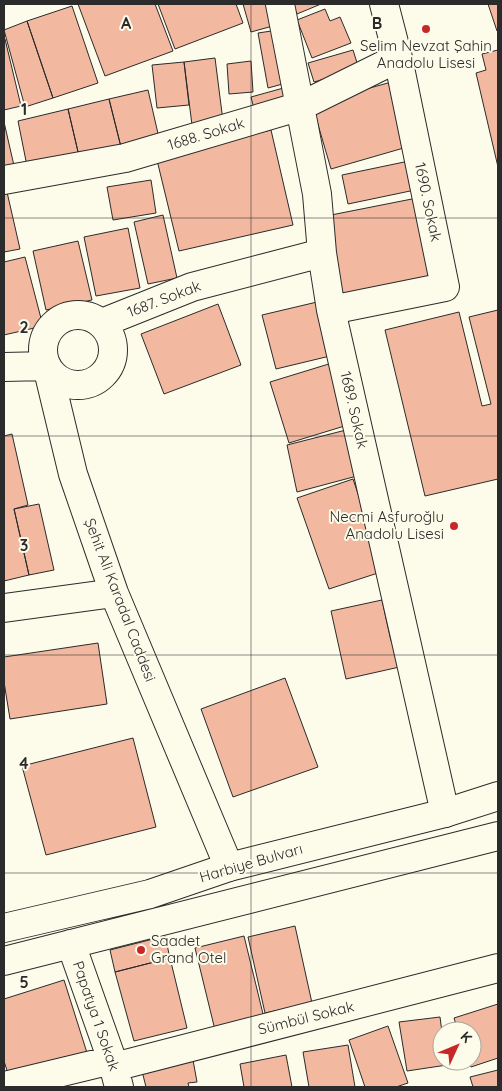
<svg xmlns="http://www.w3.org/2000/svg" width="502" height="1091" viewBox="0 0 502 1091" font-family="Quicksand,sans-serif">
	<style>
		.building { fill: #f2b8a0; stroke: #2b2b2b }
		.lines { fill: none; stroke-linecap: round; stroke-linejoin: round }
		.minor-casing { stroke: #2b2b2b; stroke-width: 30 }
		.major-casing { stroke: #2b2b2b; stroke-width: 30 }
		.minor { stroke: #fdfbea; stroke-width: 28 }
		.major { stroke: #fdfbea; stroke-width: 28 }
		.grid { fill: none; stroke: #2b2b2b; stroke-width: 1; stroke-opacity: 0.55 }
		.poi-dot { fill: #c62828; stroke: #fdfbea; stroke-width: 2 }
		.labels { text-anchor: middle; stroke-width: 4; stroke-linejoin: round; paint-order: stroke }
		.poi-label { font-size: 15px; fill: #2b2b2b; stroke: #fdfbea }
		.street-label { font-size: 15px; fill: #2b2b2b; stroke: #fdfbea }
		.grid-label { font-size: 16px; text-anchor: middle; font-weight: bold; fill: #2b2b2b; stroke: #fdfbea; stroke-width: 4; stroke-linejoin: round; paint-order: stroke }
	</style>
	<rect width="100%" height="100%" fill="#fdfbea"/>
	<!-- building -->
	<path class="building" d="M78,4H155L173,51L105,76Z
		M158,4H236L243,23L175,49Z
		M243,4H275L280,24L251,32Z
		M292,4H321L297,14Z
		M488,4H498V30L497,31Z
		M72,6L98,83L53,98L27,21Z
		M325,9L330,21L340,17L351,43L312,58L297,20Z
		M27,21L53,98L25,107L4,30Z
		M278,30L290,82L268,88L258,33Z
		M5,39L21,106L4,110V40Z
		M353,50L359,69L314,82L308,63Z
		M498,50V167L476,73L486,70L482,54Z
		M215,58L223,121L192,125L184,62Z
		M251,61L253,92L229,94L227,64Z
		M184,62L189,105L157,108L152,65Z
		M395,81L414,145L331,169L312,104Z
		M287,87L292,103L255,113L251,97Z
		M148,90L159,138L121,147L109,99Z
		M109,99L121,147L79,156L68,109Z
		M68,109L79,156L27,166L18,121Z
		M4,122L15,170L4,172Z
		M271,130L293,225L179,251L156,156Z
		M409,161L415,190L348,204L342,175Z
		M151,180L156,213L113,220L107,187Z
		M4,192H7L20,249L4,252Z
		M417,198L433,277L342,295L326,216Z
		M163,215L177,278L148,284L134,222Z
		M128,228L140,288L96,296L84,237Z
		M78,241L92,300L46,310L33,251Z
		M25,257L43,326L4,335V262Z
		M317,302L330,356L276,369L262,315Z
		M218,304L241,365L164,394L141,334Z
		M498,310V479L425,496L385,330L459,312L482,406L491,404L469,317Z
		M332,363L351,424L289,443L270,382Z
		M346,430L357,476L297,492L287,445Z
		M12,434L28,505L14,509L29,575L4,581V436Z
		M353,479L384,571L329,589L297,498Z
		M39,504L54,570L29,575L14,509Z
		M382,600L391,641L398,639L404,666L346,679L331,611Z
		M98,643L107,704L10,719L4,682V657Z
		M285,678L318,767L233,797L201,709Z
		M133,738L156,827L46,855L22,766Z
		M295,926L312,1003L265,1013L248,937Z
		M165,936L170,958L115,972L110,950Z
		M244,936L264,1018L215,1030L195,948Z
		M170,958L187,1028L134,1041L115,972Z
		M64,980L88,1056L10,1080L4,1061V999Z
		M498,1004V1058L471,1067L468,1061H472V1031H458L454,1018Z
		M440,1017L442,1032V1061H446L447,1065L407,1071L399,1022Z
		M388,1026L408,1083L396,1087H365L349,1040Z
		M348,1045L355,1087H309L303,1052Z
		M286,1055L292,1087H244L240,1064Z
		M193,1060L197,1082L188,1083L189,1087H146L142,1071Z
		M498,1070V1087H473L470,1077Z"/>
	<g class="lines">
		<!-- minor casing -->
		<g class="minor-casing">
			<path id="minor" d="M280,4L317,194L322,253L331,310L445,813
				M4,180L125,158L301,106L398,58
				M331,310L445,287L398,58L384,4
				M43 350a35 35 0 1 1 70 0a35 35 0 1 1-70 0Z
				M102,323L192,287L322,253
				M4,367L47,366L73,474L114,593L229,867
				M4,608L114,593
				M71,944L112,1060L119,1087
				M114,1067L498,968
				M4,1086L112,1060"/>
		</g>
		<!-- major casing -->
		<g class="major-casing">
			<path id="major" d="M4,928L150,894L229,867L445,813L498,796
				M4,961L498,836"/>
		</g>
		<!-- minor -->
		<use href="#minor" class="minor"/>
		<!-- major -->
		<use href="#major" class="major"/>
	</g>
	<!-- grid -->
	<path class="grid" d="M251,4V1087M4,218H498M4,436H498M4,655H498M4,873H498"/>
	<!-- markers -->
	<g class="poi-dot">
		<circle cx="426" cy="29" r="5"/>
		<circle cx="454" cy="526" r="5"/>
		<circle cx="141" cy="950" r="5"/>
	</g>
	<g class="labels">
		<!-- poi labels -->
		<g class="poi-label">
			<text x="426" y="51">Selim Nevzat Şahin<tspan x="426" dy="17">Anadolu Lisesi</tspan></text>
			<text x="444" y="522" text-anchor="end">Necmi Asfuroğlu<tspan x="444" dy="17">Anadolu Lisesi</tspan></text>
			<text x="151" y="946" text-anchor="start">Saadet<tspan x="151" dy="17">Grand Otel</tspan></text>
		</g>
		<!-- street labels -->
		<g class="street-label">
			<text transform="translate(206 134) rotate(-17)" y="5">1688. Sokak</text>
			<text transform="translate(428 202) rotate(78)" y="5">1690. Sokak</text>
			<text transform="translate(164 299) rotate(-21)" y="5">1687. Sokak</text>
			<text transform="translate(354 410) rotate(77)" y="5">1689. Sokak</text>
			<text transform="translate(120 600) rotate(69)" y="5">Şehit Ali Karadal Caddesi</text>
			<text transform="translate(251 863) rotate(-16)" y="5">Harbiye Bulvarı</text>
			<text transform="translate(96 1016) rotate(71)" y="5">Papatya 1 Sokak</text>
			<text transform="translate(306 1018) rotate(-14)" y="5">Sümbül Sokak</text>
		</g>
	</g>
	<g class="grid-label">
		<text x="126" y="29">A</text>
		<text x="377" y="29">B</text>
		<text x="24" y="115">1</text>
		<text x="24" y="333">2</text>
		<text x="24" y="551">3</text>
		<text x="24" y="769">4</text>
		<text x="24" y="988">5</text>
	</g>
	<!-- border -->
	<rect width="502" height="1091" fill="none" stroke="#2b2b2b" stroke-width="10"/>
	<!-- north arrow -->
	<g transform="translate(457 1046) rotate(46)"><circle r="24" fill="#fdfbea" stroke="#a9a89e"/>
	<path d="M0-4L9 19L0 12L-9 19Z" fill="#c62828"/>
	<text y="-8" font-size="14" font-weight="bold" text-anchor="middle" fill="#2b2b2b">K</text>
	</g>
</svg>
